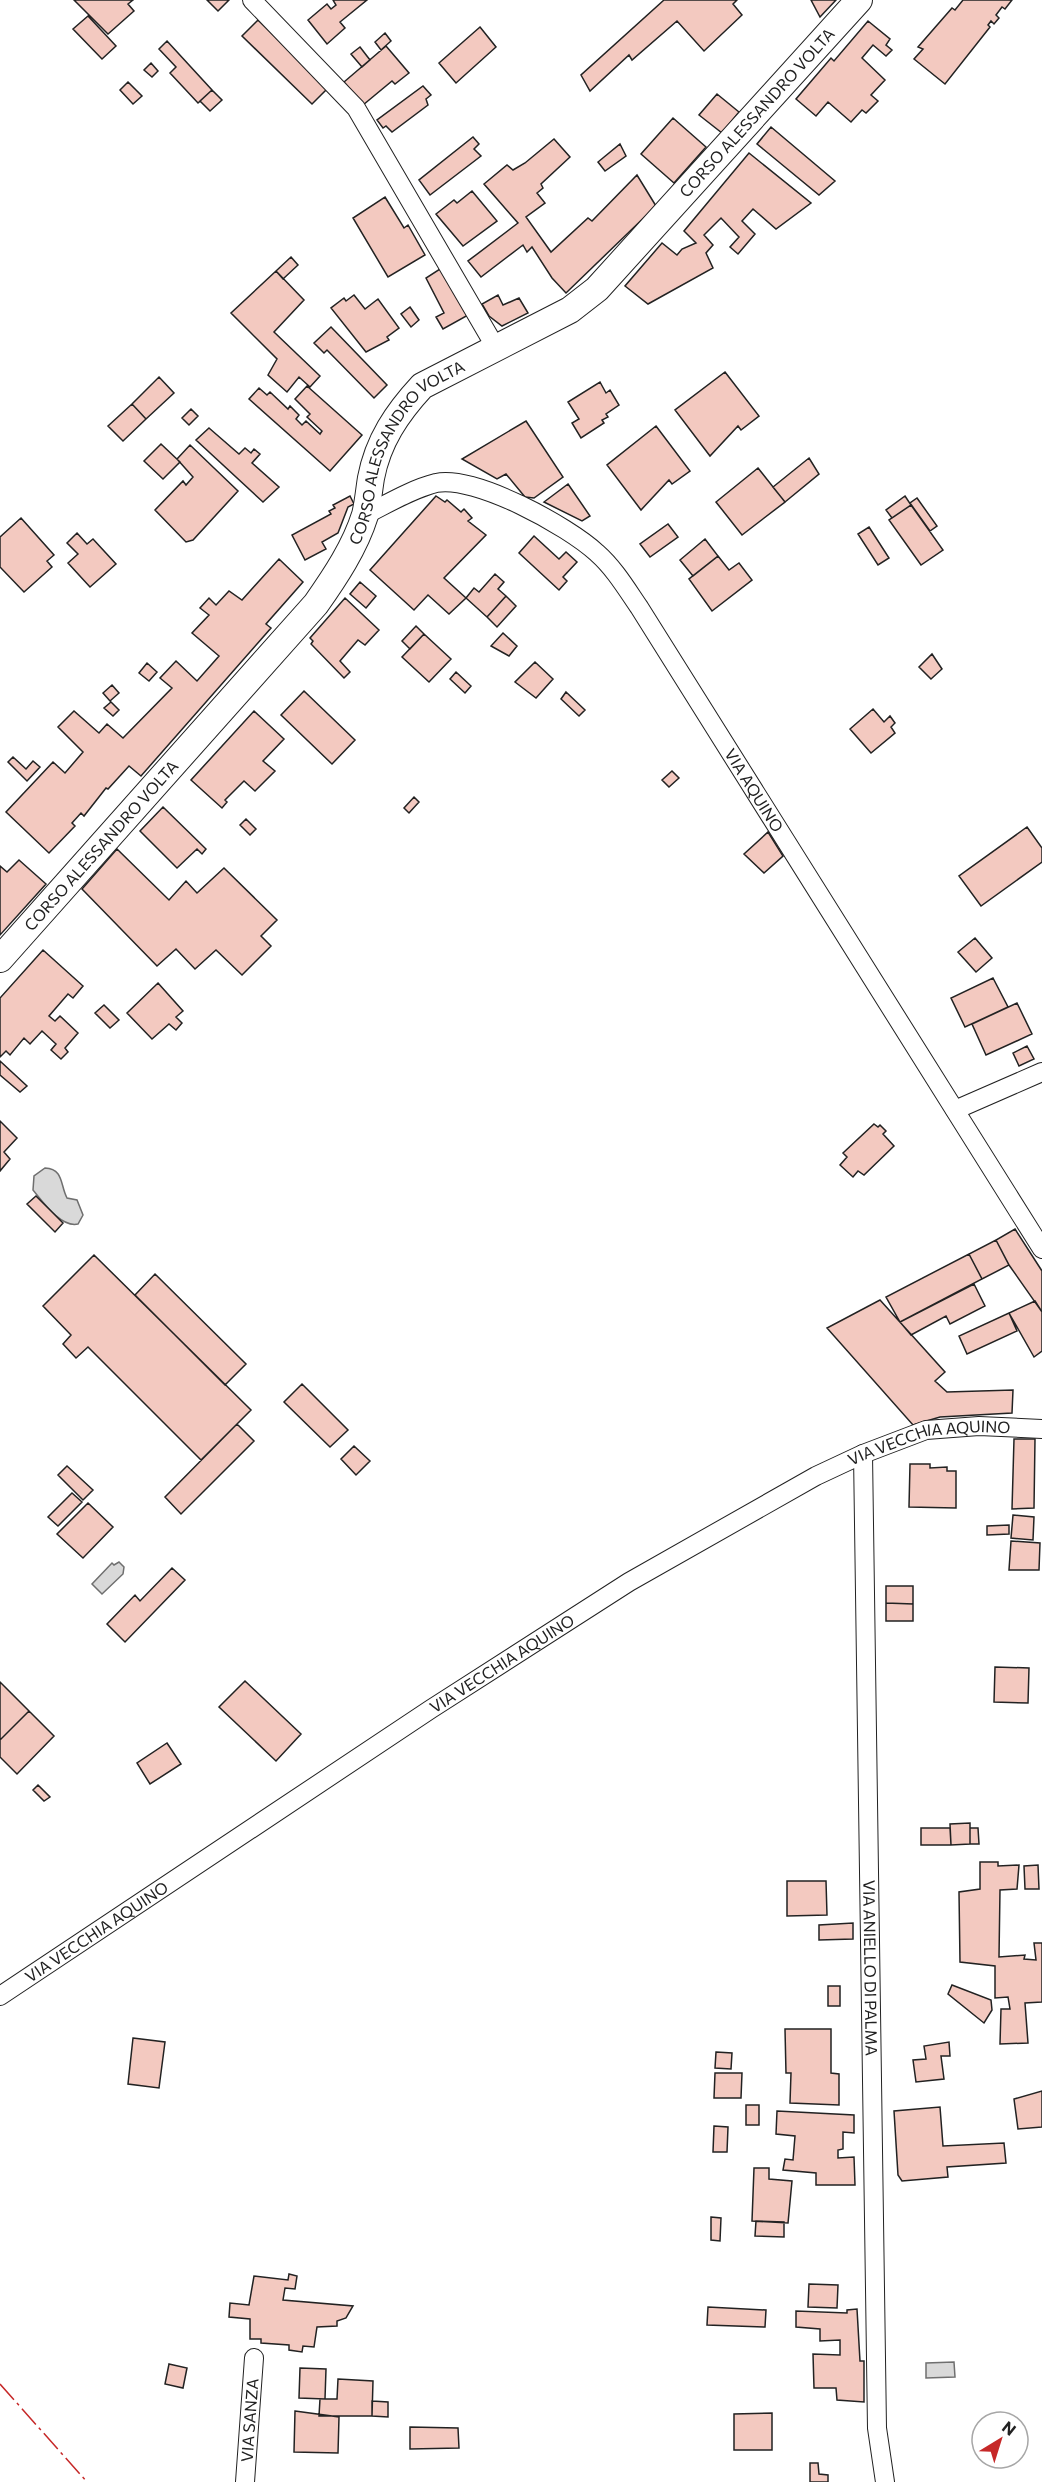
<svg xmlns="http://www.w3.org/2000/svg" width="1042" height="2482" viewBox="0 0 1042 2482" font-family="Commissioner,sans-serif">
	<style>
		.water { fill: #d9d9d9; stroke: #6f6f6f; stroke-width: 1.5 }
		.building { fill: #f3c9c0; stroke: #222; stroke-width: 1.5 }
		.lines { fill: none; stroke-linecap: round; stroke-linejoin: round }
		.street-casing { stroke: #222; stroke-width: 20 }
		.secondary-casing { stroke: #222; stroke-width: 28 }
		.street { stroke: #fff; stroke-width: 18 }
		.secondary { stroke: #fff; stroke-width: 26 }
		.power { stroke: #c62828; stroke-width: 1.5; stroke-dasharray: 21 4.5 3 4.5; stroke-linecap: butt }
		.labels { text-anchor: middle; stroke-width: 4.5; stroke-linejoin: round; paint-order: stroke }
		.street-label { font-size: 16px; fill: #222; stroke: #fff }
	</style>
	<rect width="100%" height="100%" fill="#fff"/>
	<!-- water -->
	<path class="water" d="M45,1168C64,1169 60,1185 67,1198L77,1200L83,1215L78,1224C61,1228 43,1202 33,1190L34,1176Z
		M119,1562L124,1567L123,1574L102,1594L92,1584L112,1563L114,1565Z
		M954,2362L955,2377L926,2378V2363Z"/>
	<!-- building -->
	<path class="building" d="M74,0H133L128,4L134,11L108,34Z
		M207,0H229L218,11Z
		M333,0H367L340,22L345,28L327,44L308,20L327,4L331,9L336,5Z
		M664,0H737L733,4L742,15L704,51L677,21L632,60L629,55L590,91L581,75Z
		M811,0H836L820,17Z
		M963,0H1012L1005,9L1002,7L996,15L999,18L994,24L991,21L988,25L990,27L945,84L914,59L923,49L918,47L952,8L955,10Z
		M88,16L116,46L102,59L73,29Z
		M258,20L328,88L312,104L242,36Z
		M868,21L890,39L886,45L892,50L886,56L873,45L862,58L885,80L871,95L878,101L866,113L862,110L851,122L828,102L816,116L796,99L831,58L834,61Z
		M480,27L496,47L456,83L439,63Z
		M385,33L391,41L381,50L375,42Z
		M167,41L212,90L198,103L170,73L176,67L159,49Z
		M386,46L409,73L395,84L392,81L363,105L344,82Z
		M360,47L370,60L362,67L351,54Z
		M151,63L158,71L152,77L144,70Z
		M128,82L142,96L133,104L120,90Z
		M423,86L431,95L426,99L428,105L392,132L386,126L383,128L377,120Z
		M212,90L222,100L210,111L200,101Z
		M717,94L739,112L722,133L699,115Z
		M673,118L706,147L674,183L641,154Z
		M771,127L835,181L819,195L757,144Z
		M473,137L479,144L474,149L481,156L430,195L419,180Z
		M554,139L570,157L541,184L543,188L537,193L545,203L526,217L551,252L588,218L592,221L637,175L656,206L566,293L552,278L532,247L527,252L523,245L481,277L468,261L518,223L484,184L507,165L513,170L525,163Z
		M620,144L626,156L605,171L598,162Z
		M749,153L811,203L776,229L753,209L742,221L755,234L738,254L730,247L739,237L721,218L704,235L713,245L706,253L713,268L648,304L625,286L662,243L677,255L682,249L696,243L684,231Z
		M472,191L497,221L463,246L436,214L454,200L457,203Z
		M385,197L404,228L408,225L425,255L388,277L353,218Z
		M291,257L298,265L283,279L276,271Z
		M443,267L470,314L443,329L436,317L444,313L426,278Z
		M276,271L304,300L274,332L320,376L310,387L299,377L287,392L268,375L277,359L231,313Z
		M354,295L365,309L378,299L399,328L387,337L389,340L366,352L331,308L344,298L346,301Z
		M498,295L503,305L519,298L528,313L502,326L489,316L482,304Z
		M410,307L419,320L411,327L401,314Z
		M331,327L387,385L374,398L327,350L324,353L314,343Z
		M725,372L759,416L741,430L738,426L710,456L675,410Z
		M159,377L174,393L146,419L132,404Z
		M600,382L606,393L610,390L619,405L606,414L608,417L602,420L604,423L581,438L572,423L579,419L568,402Z
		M307,386L362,435L330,471L249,399L259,388L267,395L270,392L288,409L290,406L299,415L296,419L302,425L306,421L320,434L322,431L307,417L310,414L295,399Z
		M132,404L146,419L123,441L108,426Z
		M191,409L198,416L189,425L182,418Z
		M526,421L563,477L534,498L525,497L506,474L497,479L462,459Z
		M656,426L690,471L672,484L669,480L641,510L607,465Z
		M209,428L239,454L245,448L251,453L254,449L260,454L252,463L279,487L263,502L196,440Z
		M161,444L180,462L163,479L144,461Z
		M190,445L238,491L193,540L186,542L155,510L183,481L186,485L193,477L177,459Z
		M809,458L819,474L785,502L773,487Z
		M758,468L785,502L742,535L716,502Z
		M568,484L590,516L582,521L544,502Z
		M350,496L354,504L348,507L338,533L322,542L326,549L305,560L292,535L331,514L329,511L335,508L333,505Z
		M436,496L445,502L447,500L461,512L464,509L472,518L468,521L486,535L444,578L466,598L449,614L428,595L414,610L370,570Z
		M905,496L911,505L892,518L886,510Z
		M917,498L937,526L930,531L910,503Z
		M911,505L943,550L921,565L889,520Z
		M21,518L54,555L47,561L52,567L24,592L0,567V537Z
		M668,524L678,537L650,557L640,544Z
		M869,527L889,558L878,565L858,534Z
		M77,533L87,544L93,539L116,564L90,587L68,563L78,554L67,543Z
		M534,536L559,559L566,552L577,562L563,577L567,581L559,590L519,553Z
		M705,539L718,556L693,576L680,560Z
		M718,556L729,570L739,563L752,580L712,611L689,579Z
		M279,559L303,582L266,624L271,628L141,776L129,766L108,789L106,788L84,816L81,813L72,823L75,826L49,853L6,812L53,762L65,773L83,752L58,727L74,711L99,733L107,724L123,738L172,688L160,678L176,661L197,681L219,656L192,633L209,615L200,608L209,598L216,605L229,591L242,600Z
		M495,574L504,582L498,589L506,596L487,617L466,598L474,588L479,592Z
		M360,582L376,596L366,608L350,594Z
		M506,596L516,606L497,627L487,617Z
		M345,598L379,630L365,645L358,640L340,661L350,672L344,678L311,644L313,641L310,638Z
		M416,626L424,634L410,649L402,641Z
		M503,633L517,646L509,656L491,646Z
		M424,634L451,659L429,682L402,657Z
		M932,654L942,669L931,679L919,667Z
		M535,662L553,679L536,698L515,682Z
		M147,663L157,672L149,681L139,673Z
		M456,672L471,686L465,693L450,679Z
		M112,685L119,693L110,701L103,693Z
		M304,691L355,740L332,764L281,715Z
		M566,692L585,710L579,716L561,699Z
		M111,702L119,710L113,716L104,708Z
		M873,709L884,722L890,716L895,723L891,727L895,733L871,753L850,729Z
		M254,711L284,739L263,761L275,771L255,791L244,781L225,800L227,802L222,808L191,780Z
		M13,757L26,769L33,761L40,767L27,781L8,762Z
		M672,771L679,778L669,787L662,780Z
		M414,797L419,802L409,813L404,808Z
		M163,807L206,849L202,854L197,849L177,868L140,831Z
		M246,819L256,829L250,835L240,825Z
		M1027,827L1042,848V862L981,906L959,876Z
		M768,832L783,856L764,873L744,854Z
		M117,849L169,900L186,881L197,893L224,868L277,920L261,936L271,946L242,975L216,950L195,969L176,949L157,966L82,889Z
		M19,860L46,884L0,935V866L7,872Z
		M975,938L992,958L976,972L958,952Z
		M43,950L83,986L73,998L68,994L49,1016L55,1021L60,1016L78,1033L65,1048L68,1052L61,1059L51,1050L56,1044L42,1031L30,1044L24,1038L10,1055L6,1051L0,1057V998Z
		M993,978L1008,1007L965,1027L951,998Z
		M158,983L183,1011L176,1017L182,1023L176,1030L169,1024L152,1039L127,1013Z
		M1017,1003L1032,1034L986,1055L972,1024Z
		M104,1005L119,1020L110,1028L95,1013Z
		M1027,1046L1034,1059L1019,1066L1013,1053Z
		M0,1061L27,1086L20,1092L0,1075Z
		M0,1121L17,1138L4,1152L10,1159L0,1171Z
		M874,1124L878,1127L880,1125L886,1131L883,1134L894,1146L864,1175L858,1171L853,1177L840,1165L847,1157L843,1153Z
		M36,1196L63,1223L55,1232L27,1204Z
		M1015,1229L1042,1271V1312L1009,1265L996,1240Z
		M996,1240L1009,1265L982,1279L969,1254Z
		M969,1254L982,1279L900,1322L886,1297Z
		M94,1255L251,1410L201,1460L88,1347L76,1358L63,1344L71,1335L43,1306Z
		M155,1274L246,1364L225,1385L135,1295Z
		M974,1284L985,1306L950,1324L946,1316L911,1335L900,1322Z
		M880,1300L945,1372L935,1381L947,1392L1013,1390L1012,1413L940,1417L913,1425L827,1328Z
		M1035,1301L1042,1312V1351L1034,1357L1009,1313Z
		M1009,1313L1017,1331L967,1354L959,1336Z
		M302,1384L348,1430L330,1447L284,1402Z
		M237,1424L254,1441L181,1514L165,1497Z
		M1014,1439H1035L1034,1508L1012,1509Z
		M354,1446L370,1461L356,1475L341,1459Z
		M910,1464H930V1468L947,1467V1471H956V1508L909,1507Z
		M67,1466L93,1490L83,1500L58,1475Z
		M72,1493L82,1502L58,1526L48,1517Z
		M88,1503L113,1527L83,1558L57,1534Z
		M1013,1515L1034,1517L1033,1540L1011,1538Z
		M1009,1525V1534L987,1535V1526Z
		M1011,1541L1040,1543L1039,1570H1009Z
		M172,1568L185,1580L125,1642L107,1624L135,1595L140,1601Z
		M886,1586H913V1604L886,1603Z
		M886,1603L913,1604V1621H886Z
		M995,1667L1029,1668L1028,1703L994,1702Z
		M245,1681L301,1734L276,1761L219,1707Z
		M0,1682L29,1711L0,1740Z
		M29,1711L54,1736L17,1774L0,1757V1740Z
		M167,1743L181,1764L150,1784L137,1763Z
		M38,1785L50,1797L44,1801L33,1790Z
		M970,1823V1844L951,1845L950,1824Z
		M921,1828H950L951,1845H921Z
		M970,1828H978L979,1844H970Z
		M980,1862H998V1866L1019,1865L1017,1889L1000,1890L999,1957L1025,1955L1024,1959L1036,1960L1034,1943H1042V2002L1025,2003L1028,2043L1000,2044L1001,2009H1010L1008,1997L995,1998V1966L960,1962L959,1892L980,1889Z
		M1038,1865L1039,1889H1025L1024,1866Z
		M787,1881H826L827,1915L787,1916Z
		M853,1923V1939L819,1940V1925Z
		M952,1985L991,2000L992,2010L984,2023L948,1994Z
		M828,1986H840V2006H828Z
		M785,2029H831V2073L839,2074V2105L790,2103L791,2073H786Z
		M133,2038L165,2042L159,2088L128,2084Z
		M949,2042L950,2056H941L944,2079L916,2082L913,2060L926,2059L924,2046Z
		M716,2052L732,2053L731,2069L715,2068Z
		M715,2073H742L741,2098H714Z
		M1042,2091V2127L1018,2129L1014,2099Z
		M746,2105H759V2125H746Z
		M940,2107L943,2146L1004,2143L1006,2163L947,2167L948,2177L902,2181L898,2175L894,2111Z
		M777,2111L854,2115V2133L843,2132V2149L838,2150V2158L854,2157L855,2185H816V2173L783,2170L785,2159L793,2160L795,2136L776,2134Z
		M714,2126L728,2127L727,2152H713Z
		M754,2168H769V2179L792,2181L788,2223L752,2221Z
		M711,2217L721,2218L720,2241L711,2240Z
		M756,2221L784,2222V2237L755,2236Z
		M289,2274L297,2276L295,2289L285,2288L283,2300L353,2306L346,2318L337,2321V2326L317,2327L314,2347L303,2346L302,2352L289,2350V2345L261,2343V2339H250V2319L229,2317L230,2303L249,2305L254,2276L288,2280Z
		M809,2284L838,2285L837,2308L808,2307Z
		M708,2307L766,2310L765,2327L707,2325Z
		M857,2309L860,2361H864V2402L837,2400L836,2388H814L813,2354L840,2355V2340L820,2341V2329L796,2327V2311L847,2313V2310Z
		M169,2364L187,2368L183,2388L165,2384Z
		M300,2368L326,2369L325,2399L299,2398Z
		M338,2379L373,2381L372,2416H319L320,2399H337Z
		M372,2401L388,2402V2417L372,2416Z
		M295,2411L339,2417L338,2453L294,2452Z
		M772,2413V2450H734V2414Z
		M410,2427L458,2428L459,2448L410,2449Z
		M810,2463H818L819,2474L828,2475V2482H810Z"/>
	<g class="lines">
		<!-- street casing -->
		<g class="street-casing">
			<g id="street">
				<path d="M252,0L356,108L496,348"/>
				<path id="s1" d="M365,515C387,504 412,489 436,483C475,475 568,526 597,553C614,568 626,588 639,607L1042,1249"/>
				<path d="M955,1110L1042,1072"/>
				<path id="s2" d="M863,1454L877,2428L885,2482"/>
				<path id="s3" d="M0,1996L431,1709L629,1582L816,1476L863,1454L926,1430L979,1426L1042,1429"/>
				<path id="s4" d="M245,2482L254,2358"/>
			</g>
		</g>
		<!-- secondary casing -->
		<g class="secondary-casing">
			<g id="secondary">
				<path id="s5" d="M0,959L316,604C335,577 355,547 365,515C368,503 369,490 371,478C378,441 397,413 422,386L570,310L597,289L859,0"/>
			</g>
		</g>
		<!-- street -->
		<use href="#street" class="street"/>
		<!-- secondary -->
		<use href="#secondary" class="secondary"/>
		<!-- power -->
		<path class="power" d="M0,2384L87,2482"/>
	</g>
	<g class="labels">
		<!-- street labels -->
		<g class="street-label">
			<text dy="6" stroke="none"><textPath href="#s5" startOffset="1160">CORSO ALESSANDRO VOLTA</textPath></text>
			<text dy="6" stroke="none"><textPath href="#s5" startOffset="657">CORSO ALESSANDRO VOLTA</textPath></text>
			<text dy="6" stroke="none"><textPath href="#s1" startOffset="542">VIA AQUINO</textPath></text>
			<text dy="6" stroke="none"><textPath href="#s5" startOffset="152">CORSO ALESSANDRO VOLTA</textPath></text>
			<text dy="6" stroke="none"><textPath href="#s3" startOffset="1088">VIA VECCHIA AQUINO</textPath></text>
			<text dy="6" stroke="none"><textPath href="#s3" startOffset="602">VIA VECCHIA AQUINO</textPath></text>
			<text dy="6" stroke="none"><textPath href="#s3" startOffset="116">VIA VECCHIA AQUINO</textPath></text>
			<text dy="6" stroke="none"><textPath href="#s2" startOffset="514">VIA ANIELLO DI PALMA</textPath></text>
			<text dy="6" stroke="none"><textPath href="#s4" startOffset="62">VIA SANZA</textPath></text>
		</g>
	</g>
	<!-- north arrow -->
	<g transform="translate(1000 2440) rotate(38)"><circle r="28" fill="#ffffff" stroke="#a7a7a7" stroke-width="1.5"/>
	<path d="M0-4.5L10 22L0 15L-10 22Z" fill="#c62828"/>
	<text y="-9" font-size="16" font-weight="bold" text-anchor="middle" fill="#222222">N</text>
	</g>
</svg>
